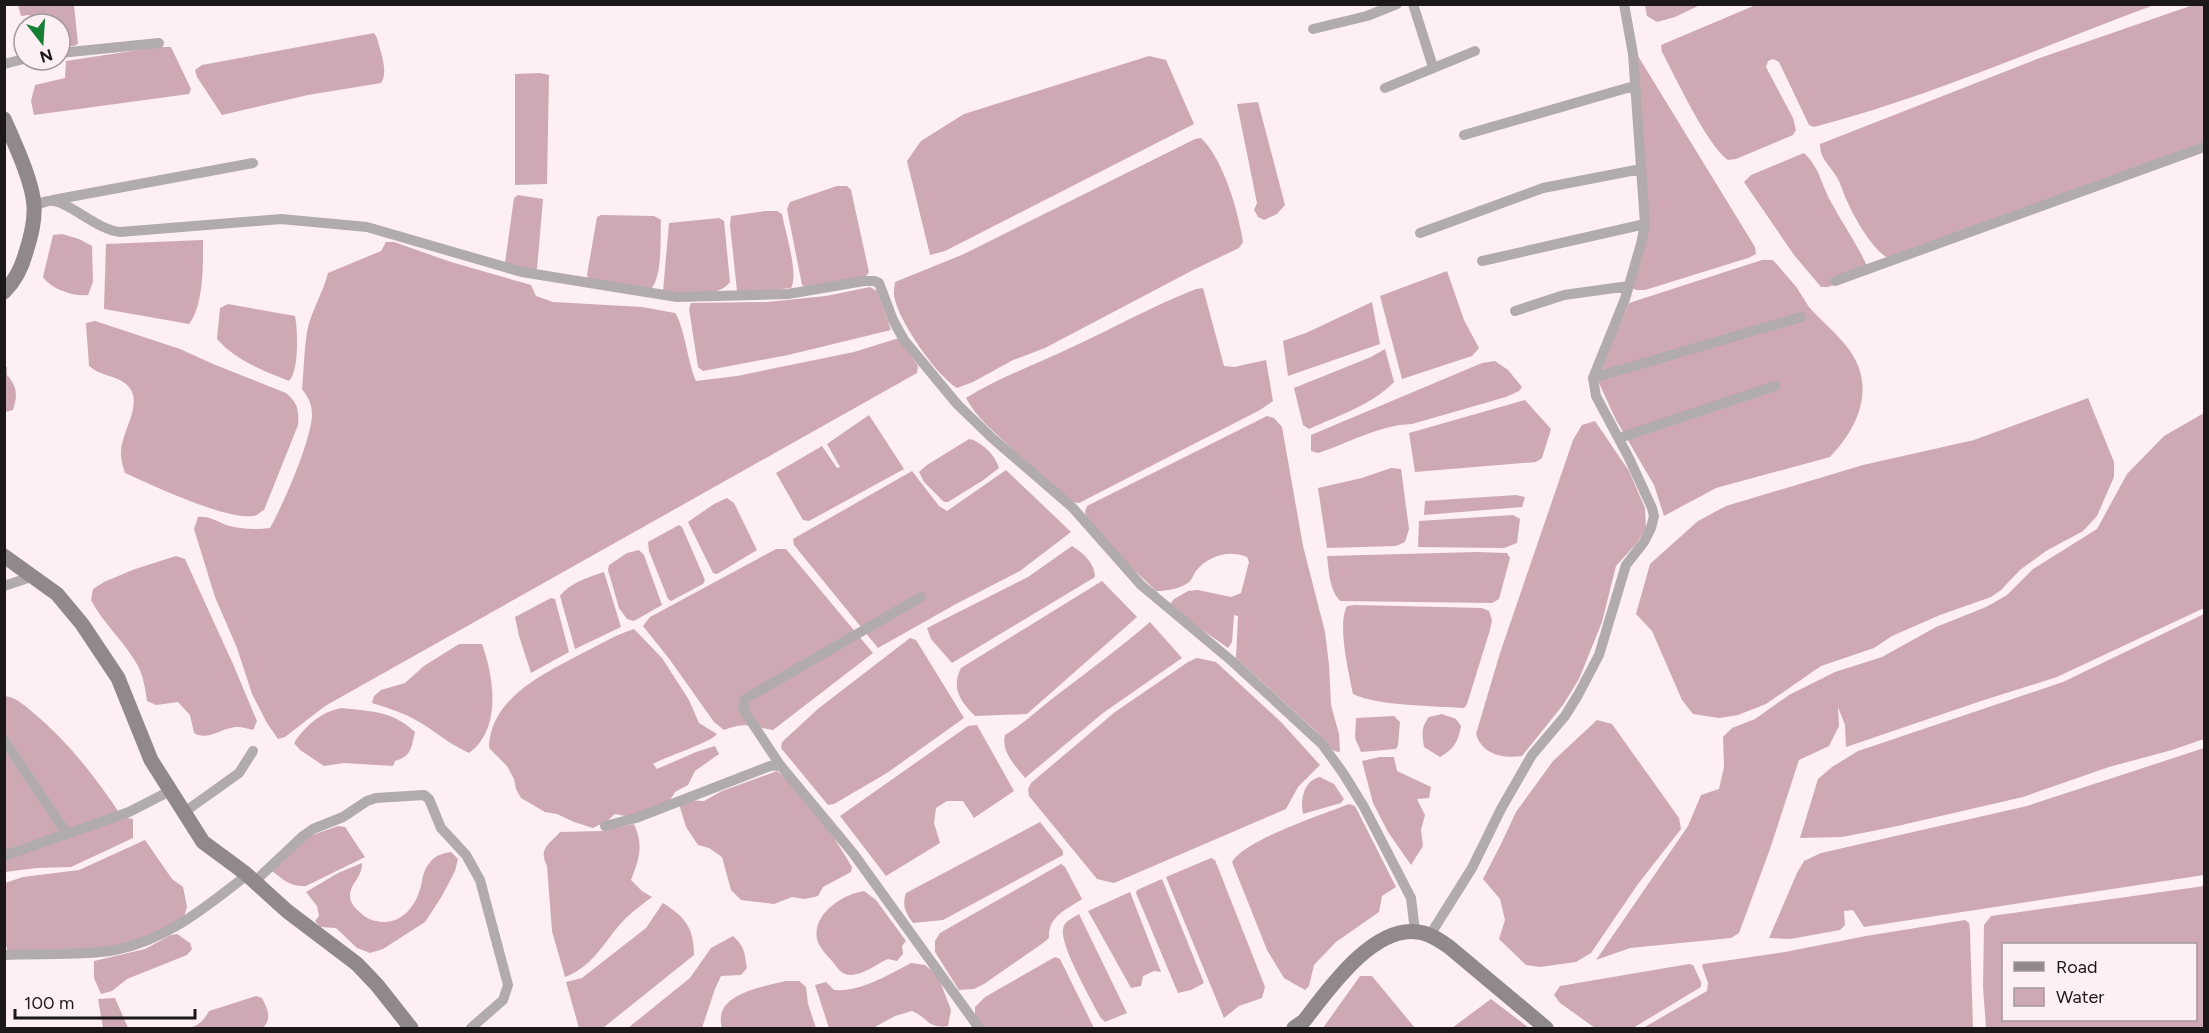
<svg xmlns="http://www.w3.org/2000/svg" width="2209" height="1033" viewBox="0 0 2209 1033" font-family="Figtree,sans-serif">
	<style>
		.water { fill: #cea9b4; fill-rule: evenodd }
		.lines { fill: none; stroke-linecap: round; stroke-linejoin: round }
		.street { stroke: #b1abad; stroke-width: 10 }
		.secondary { stroke: #91888b; stroke-width: 15 }
	</style>
	<rect width="100%" height="100%" fill="#fdeff3"/>
	<!-- water -->
	<path class="water" d="M1758,4H2154V5C2041,47 1930,97 1814,127L1809,125L1779,62L1773,59L1768,61L1766,67L1793,118L1796,130L1793,135L1736,159L1728,160C1707,145 1676,78 1662,52L1661,45Z
		M18,5H74L78,44L74,46H60V24H33V18L29,15L21,16Z
		M1645,5V4L1700,5L1675,17L1657,22L1647,16Z
		M2193,5H2204V143L1891,259C1875,255 1854,217 1847,201C1843,193 1841,183 1836,176C1829,164 1820,159 1820,144L2037,59Z
		M374,33L377,38C380,51 389,71 381,83L308,95L222,115L197,77L195,70L202,65Z
		M158,47H171L191,89L189,94L34,115L31,101L35,85L65,78L66,61Z
		M1149,56L1166,60L1194,124L945,251L930,255L907,161L921,141L964,114Z
		M1638,56L1755,247L1756,254L1748,258L1645,290H1636L1632,288L1641,259Z
		M540,73L549,75L547,184L515,185V74Z
		M1258,102L1285,205L1277,214L1264,220L1258,217L1254,210L1257,203L1237,104Z
		M1201,138C1224,160 1238,211 1243,242L1239,248L1195,269L1045,348L1013,360L973,382L957,388C936,375 901,324 895,300C893,294 894,288 895,282L964,254L1195,139Z
		M1804,153C1820,168 1821,184 1831,202C1843,225 1859,246 1869,271L1828,287H1821L1794,255L1744,182L1751,175Z
		M837,186H847L851,190L869,272L864,279L808,288L802,285L787,209L790,202Z
		M518,195L543,199L537,269L533,272L505,263L514,198Z
		M765,211H777L782,214C785,231 799,274 791,288L756,292L737,291L730,225L731,216Z
		M601,215L654,216L661,220C660,238 663,275 651,289L589,280L587,275L597,217Z
		M719,218L724,221L730,282C716,300 684,292 663,291L669,223Z
		M62,234L79,239L92,246L93,282L88,295C74,297 51,289 43,277L53,235Z
		M203,240C203,264 204,305 189,324L104,309L106,244Z
		M386,242H394L451,262L531,285L536,296L553,302L642,307L675,313C684,325 688,363 696,381L737,376L854,352L899,338L918,366L917,373L325,706L285,737L278,739L267,723L252,694L237,648L215,597L194,529L198,517C209,516 216,521 226,525C240,529 255,530 270,528C283,505 312,439 312,414C312,404 308,397 302,389C304,370 304,350 307,332C311,311 323,293 328,273L381,251Z
		M1762,260H1773C1781,269 1789,278 1797,288C1801,294 1805,301 1809,307C1822,322 1838,334 1850,351C1876,388 1858,428 1830,457L1716,488L1664,516L1654,485L1616,420L1598,381L1608,352L1629,303Z
		M1447,271L1464,320L1479,348L1472,356L1402,379L1380,296Z
		M870,287L877,291L891,330L788,355L703,371L698,367L689,309L691,303L767,302L826,296Z
		M1203,288L1224,366L1234,367L1266,360L1273,401L1260,410L1079,503L1072,502C1050,483 1028,464 1007,444C992,430 976,417 966,398C998,378 1035,365 1070,348C1112,329 1152,306 1196,289Z
		M1372,302L1380,344L1288,376L1283,341L1306,333Z
		M228,304L295,316C298,331 299,371 289,381C264,371 235,360 217,339L220,308Z
		M95,321L180,349L213,364L286,393C298,403 299,410 298,425L264,510C263,510 257,515 257,515C233,524 150,484 125,473C123,467 121,460 121,455C119,433 147,402 126,384C115,375 100,376 89,366L86,323Z
		M1385,349L1394,382C1372,405 1337,416 1309,429L1303,425L1294,388L1371,357Z
		M1495,361L1508,370L1522,387L1519,391L1506,397L1412,424C1379,425 1349,443 1318,453L1311,451V435L1482,363Z
		M5,364L7,368V375C17,386 18,395 13,410L5,412Z
		M2088,398L2114,462V477L2097,516L2083,531L2046,551L2020,570L2001,590L1991,597L1940,615L1892,636L1874,648L1821,666L1766,704L1738,715L1719,718L1693,714L1682,700L1652,631L1636,614L1650,564L1698,521L1726,506L1863,465L1974,440Z
		M1525,400L1551,429L1542,458L1536,462L1415,472L1409,433Z
		M2204,413V608L2057,677L1981,701L1846,747L1845,725L1838,707L1839,726L1829,746L1799,760L1770,849L1739,933L1731,938L1630,948L1596,960L1688,826L1701,795L1719,789L1724,767L1723,737L1732,728L1755,719L1789,695L1835,672L1882,657L1936,627L1986,607L2007,595L2033,569L2097,529L2127,474L2164,436Z
		M869,415L904,469L809,521L803,520L776,473L822,446L837,468L840,467L827,444Z
		M1267,416L1274,418L1282,427L1303,546L1325,632L1329,665L1331,705L1339,734L1340,752C1330,752 1324,742 1319,734L1236,658L1238,616L1234,615L1232,642L1228,648L1181,615L1170,604L1174,599L1188,591L1198,590L1231,597L1241,593L1249,562L1247,557C1228,549 1208,556 1196,571C1193,575 1192,580 1188,583C1179,589 1166,591 1156,591L1120,556L1087,519L1085,512L1087,506Z
		M1595,421L1629,471L1645,508L1646,528L1637,543L1616,566L1602,622L1579,679L1563,705L1522,756C1502,759 1482,754 1476,734L1500,653L1573,440L1582,425Z
		M969,439C981,441 996,456 999,468L982,481L948,502H944L924,482L919,472L927,465Z
		M1391,468L1401,469L1409,529L1405,542L1396,546L1327,548L1318,488L1362,478Z
		M1006,470L1071,532L1020,571L956,604L878,648L794,545L793,539L912,471L939,506L947,511Z
		M1516,495L1525,497L1522,507L1424,515L1425,501Z
		M727,498L734,503L757,550L717,574L713,573L688,522L714,504Z
		M1513,515L1520,519L1517,543L1504,548L1418,547L1419,521Z
		M679,525L682,527L705,580L703,584L671,601L668,599L649,551L648,542Z
		M1072,546C1083,553 1095,563 1095,577L952,663L931,639L927,628L1028,577Z
		M776,549H786L873,653L773,730C751,727 748,721 724,730L714,722L670,660L643,626L650,617Z
		M639,550L644,555L662,605L634,621L627,619L619,608L608,570L609,565L627,553Z
		M1477,552L1507,553L1510,558L1499,599L1492,603L1340,601C1329,589 1329,572 1327,556Z
		M176,556L185,559L233,664L257,721L253,730C249,729 243,727 238,727C224,726 208,742 194,733L190,715L178,702L156,705L147,701C145,687 143,673 135,661C122,639 103,623 91,600L93,589L104,582L135,569Z
		M604,572L621,627L575,649L560,596C568,584 591,576 604,572Z
		M1102,581L1137,617L1027,714L975,716C960,701 951,688 961,668Z
		M551,598L555,599L569,652L531,673L519,636L515,617Z
		M1355,605L1482,608L1489,611L1492,620L1490,630L1467,704L1464,708C1436,706 1377,706 1353,694C1349,673 1337,625 1347,606Z
		M2204,614V739L2172,750L2109,767L2023,797L1893,827L1842,837L1800,838L1818,779L1832,767L1858,751L2063,682Z
		M1150,622L1182,658L1103,713L1025,778C1015,765 1001,752 1005,735C1026,722 1042,706 1061,692C1091,669 1121,647 1150,622Z
		M634,629L662,658L689,700L699,723L717,734C710,743 667,756 653,764L657,769L696,752L715,746L719,754L695,771L688,785L675,792L669,802L631,817L615,814L607,821L593,828L574,822L557,814L545,812L521,798L516,789L514,779L507,766L489,748C490,699 541,675 579,655C597,646 615,635 634,629Z
		M910,638L916,640L964,718L887,773L834,804L828,805L781,748L782,742L819,708Z
		M459,644H482C494,677 502,729 469,753C451,745 437,733 421,723C405,713 388,708 372,703L374,696L381,690L405,683L424,666Z
		M1197,658L1216,662L1281,722L1320,765L1298,787L1286,809L1114,883L1097,879L1029,796L1028,789L1031,783L1115,712L1188,662Z
		M4,696C17,697 26,707 36,715C70,744 97,779 122,817L133,819V838L71,867L37,868L5,872Z
		M342,708C372,712 391,710 415,732C411,748 412,756 395,761L393,766L344,763L324,766L300,750L294,743C305,726 322,711 342,708Z
		M1442,714L1456,719L1461,726C1458,742 1454,749 1440,757L1424,747C1422,734 1421,727 1429,717Z
		M1394,716L1400,722L1398,745L1396,749L1361,752L1355,738L1356,718Z
		M1597,720L1612,724L1679,818L1681,829L1638,884L1591,953L1576,962L1540,967L1526,965L1499,939L1505,920L1500,899L1483,879L1501,844L1516,812L1553,761Z
		M977,725L1014,791L974,818L963,801H947L936,808L934,823L940,843L886,876L840,816L968,726Z
		M2204,748V875L1864,927L1853,910L1844,911L1845,925L1840,930L1790,939L1769,938L1797,873L1804,861L1821,853L2027,806Z
		M1380,757H1394L1397,771L1431,787L1429,798L1417,799L1425,815L1421,830L1423,846L1411,865L1388,832L1373,803L1362,761Z
		M777,771C807,797 832,833 852,867L851,872L823,887L818,896L805,899L792,897L774,904L741,900L731,890L722,857L709,848L698,845L686,827L679,804L685,800L704,801L722,791Z
		M1320,777L1334,784L1344,799L1341,803L1303,814C1300,800 1304,780 1320,777Z
		M1349,804L1355,806L1396,887L1382,896L1379,912L1336,942L1314,965L1309,986L1305,990L1284,978L1267,950L1232,862C1246,839 1322,815 1349,804Z
		M1040,822L1063,851V855L943,920L913,923C905,912 902,905 906,893Z
		M634,824C644,846 639,859 631,880L642,891L652,897C643,904 634,910 626,918C605,939 595,966 565,977L552,931L547,866C538,848 549,845 560,832L601,831Z
		M338,826L345,827L365,857L306,886C290,887 282,879 271,870L310,836Z
		M145,840L172,879L183,887L187,907L183,920L159,933L112,949L8,952L5,942V883L23,877L79,870Z
		M451,852L458,859L455,871L442,896L425,922L383,949L370,953L357,948L336,928L320,927L315,921L319,916L317,906L306,892L338,873L362,863C362,879 350,883 350,896C350,904 357,910 363,915C369,920 377,922 384,922C400,922 412,910 418,895C424,882 420,874 431,861C436,855 444,853 451,852Z
		M1211,858L1215,860L1265,987L1262,998L1239,1006L1224,1018L1166,877Z
		M1061,864L1065,867L1082,899C1066,910 1048,916 1049,938L1043,943L984,984L974,989L959,990L935,952V941L940,933Z
		M1162,879L1204,983L1191,990L1178,993L1136,893L1137,890Z
		M2204,886V1028H1986L1983,987L1984,925L1991,916ZM2196,944V1020H2004V944Z
		M864,891L876,900L906,941L902,946L903,954L897,961L888,959C877,964 863,975 850,975C840,974 838,968 832,961C827,955 819,948 817,939C812,914 843,894 864,891Z
		M1130,892L1161,972L1154,971L1143,976L1141,986L1131,988L1088,911Z
		M663,903C685,917 694,928 694,955L603,1028H579L566,982L582,978L646,928Z
		M1079,914L1127,1013L1105,1022L1100,1017C1091,999 1060,946 1063,929C1064,921 1073,918 1079,914Z
		M1965,920L1969,923L1970,931L1973,1028H1643L1707,991L1708,983L1702,966L1703,964L1785,952L1866,936Z
		M177,934L190,943L192,949L187,955L127,979L112,991L101,994L94,978V961L145,949L171,935Z
		M733,936C746,948 744,953 747,968L741,975L721,976L715,989L702,1028H628L690,978L711,948Z
		M1055,957L1060,959L1094,1028H981L975,1017V1007L985,997Z
		M911,963L925,965L938,976L951,1010L948,1026C927,1029 929,1018 912,1011L895,1016L873,1028H829L815,985L826,982L834,990C861,992 888,975 911,963Z
		M1689,964L1693,965L1701,982V987L1633,1028H1595L1560,1003L1554,995L1560,986Z
		M1360,976H1372L1415,1028H1323Z
		M786,981H799L806,987L808,1004L816,1028H722C712,994 762,987 786,981Z
		M256,996L262,998C268,1010 272,1018 263,1028H189C200,1025 204,1020 209,1011Z
		M115,998L128,1028H103L98,999Z
		M1491,999L1529,1028H1452Z"/>
	<g class="lines">
		<!-- street -->
		<path class="street" d="M1413,4L1433,67
			M1313,29L1367,16L1397,4
			M60,53L159,43
			M4,64L24,59
			M1385,88L1475,51
			M1464,135L1634,86
			M53,200L253,163
			M35,207C39,204 43,202 48,201C66,198 96,230 120,232L281,219L367,227L522,272L677,297L788,294L864,281H874L879,283L893,320L904,340L957,404L991,437L1072,507L1141,585L1233,662L1322,744L1343,773L1364,807L1411,898L1415,931
			M1420,233L1543,188L1641,169
			M1482,261L1645,224
			M1835,281L2204,147
			M1515,311L1564,295L1629,286
			M1593,378L1801,317
			M1619,438L1775,386
			M4,586L31,577
			M4,740L67,834
			M780,765L743,709L745,699L921,597
			M183,813L239,773L253,751
			M605,826L636,818L770,766L780,765L853,853L979,1028
			M4,856L129,812L170,791
			M254,882L303,836L313,829L343,817L367,801L376,798L424,795L429,799L441,828L466,855L480,880L508,985L503,1000L471,1028
			M1430,935L1472,868L1501,809L1532,755L1565,716L1578,695L1599,655L1626,565L1644,542L1651,528L1654,516L1652,508L1629,458L1596,396L1593,378L1625,299L1641,244L1645,224L1633,54L1624,4
			M4,955C38,953 83,956 115,950C167,940 207,906 247,875"/>
		<!-- secondary -->
		<path class="secondary" d="M4,119C14,142 33,182 34,206C35,222 31,237 26,252C22,267 15,281 4,292
			M4,556L57,594L82,624L118,678L151,760L203,842L245,873L287,911L357,964L377,985L411,1028
			M1294,1028L1304,1021C1328,990 1373,925 1418,932C1429,933 1439,940 1448,946L1546,1028"/>
	</g>
	<!-- border -->
	<rect width="2209" height="1033" fill="none" stroke="#1c1719" stroke-width="12"/>
	<!-- legend -->
	<rect x="2002" y="943" width="195" height="78" fill="#fdeff3" stroke="#a3999c" stroke-width="1.5"/>
	<rect x="2014" y="962" width="30" height="9" fill="#91888b" stroke="#a3999c" stroke-width="1.5"/>
	<text x="2056" y="973" font-size="18" fill="#1c1719">Road</text>
	<rect x="2014" y="988" width="30" height="18" fill="#cea9b4" stroke="#a3999c" stroke-width="1.5"/>
	<text x="2056" y="1003" font-size="18" fill="#1c1719">Water</text>
	<!-- north arrow -->
	<g transform="translate(42 42) rotate(163)"><circle r="28" fill="#fdeff3" stroke="#a3999c" stroke-width="1.5"/>
	<path d="M0-4.5L10 22L0 15L-10 22Z" fill="#147e33"/>
	<text y="-9" font-size="16" font-weight="bold" text-anchor="middle" fill="#1c1719">N</text>
	</g>
	<!-- scale -->
	<path d="M15 1009v9h180v-9" fill="none" stroke="#1c1719" stroke-width="3"/>
	<text x="24" y="1009" font-size="18" fill="#1c1719" stroke="#fdeff3" stroke-width="4.5" paint-order="stroke">100 m</text>
</svg>
